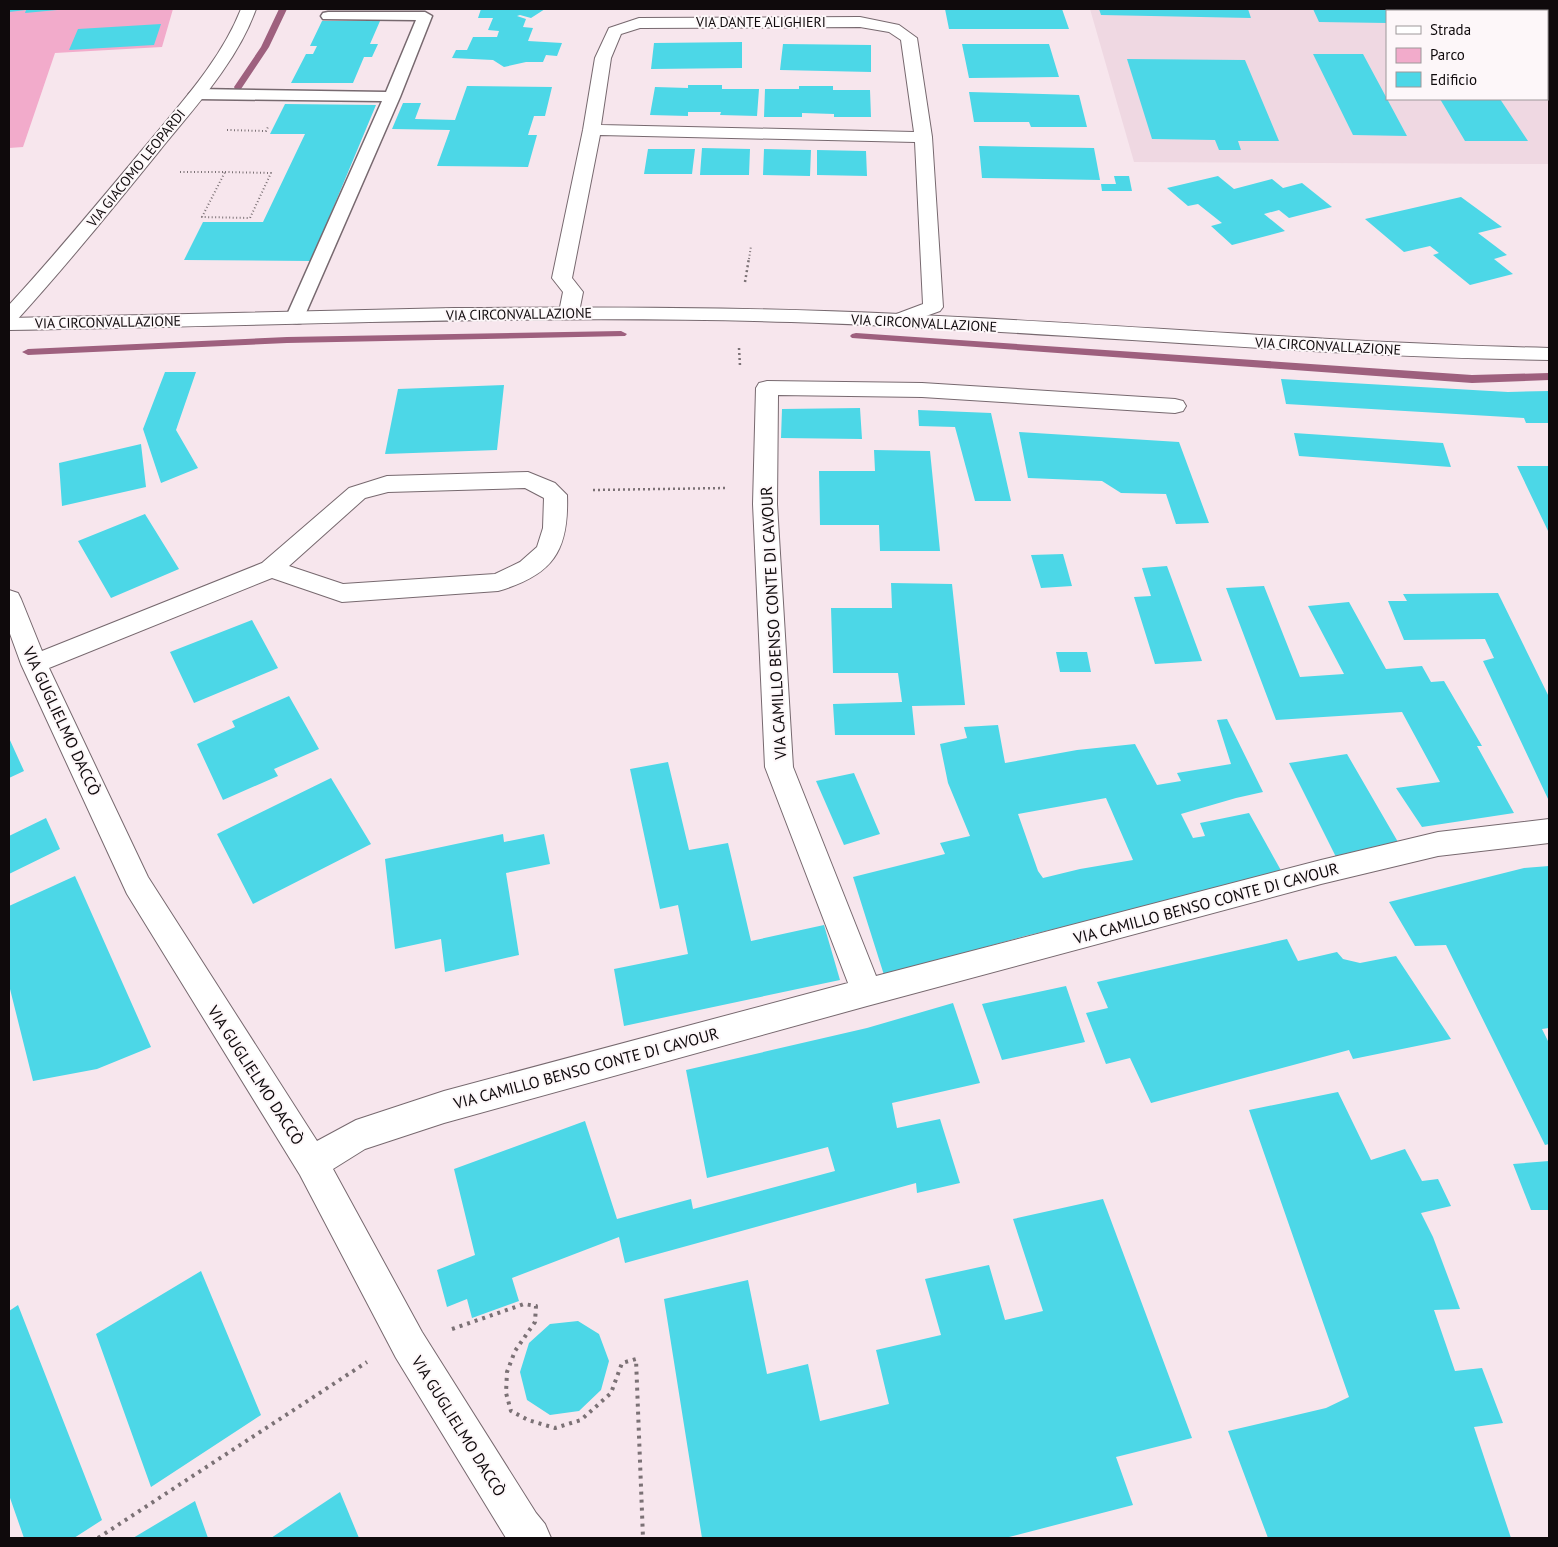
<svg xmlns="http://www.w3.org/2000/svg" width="1558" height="1547" viewBox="0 0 1558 1547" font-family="'PT Sans',sans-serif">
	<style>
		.built { fill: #efd8e2; fill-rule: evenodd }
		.green { fill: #f2abcb }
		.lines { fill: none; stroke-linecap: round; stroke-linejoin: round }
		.stream { fill: #9e607e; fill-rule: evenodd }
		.building { fill: #4cd7e7; fill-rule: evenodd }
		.service-casing { stroke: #77696f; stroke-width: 3 }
		.minor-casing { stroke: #77696f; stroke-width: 2 }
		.tertiary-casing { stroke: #77696f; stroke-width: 2 }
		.path-far2 { stroke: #7b7175; stroke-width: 2; stroke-dasharray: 1 2.5; stroke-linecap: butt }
		.path-far1 { stroke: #7b7175; stroke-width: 2.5; stroke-dasharray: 2 3; stroke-linecap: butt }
		.path { stroke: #7b7175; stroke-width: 4; stroke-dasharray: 3 5; stroke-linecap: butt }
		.service { fill: #fff; fill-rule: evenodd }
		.minor { fill: #fff; fill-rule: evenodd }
		.tertiary { fill: #fff; fill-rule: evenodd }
		.labels { text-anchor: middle; stroke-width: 4; stroke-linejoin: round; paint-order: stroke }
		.far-street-label { font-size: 14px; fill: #0f0a0c; stroke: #fdf7f9 }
		.street-label { font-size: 16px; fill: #0f0a0c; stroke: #fdf7f9 }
	</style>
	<rect width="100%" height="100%" fill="#f7e6ed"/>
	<!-- built -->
	<path class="built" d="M1090,9H1549V164L1134,162ZM1387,11H1547V99H1387Z"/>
	<!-- green -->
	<path class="green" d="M9,9H173L162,47L55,53L23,147L9,148Z"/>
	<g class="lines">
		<!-- stream -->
		<path class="stream" d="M279,9H287L269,47L241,89H235L234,87L261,47Z
			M621,331L627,334L625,336L287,343L28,355L22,352L28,349L287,337Z
			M856,333L1472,375L1549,373V380L1472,383L852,338L850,336L852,334Z"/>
	</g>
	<!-- building -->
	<path class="building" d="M9,9H57V10L25,13L26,10L9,12Z
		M481,9H545L531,18L520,15L517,16L526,19L523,27L533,28L528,41L562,43L557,56L546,55L543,62H526L504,67L493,60L452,58L456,50H467L473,37H497L499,31L488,30L493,18H478Z
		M945,9H1062L1069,29H949Z
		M1099,9H1248L1251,18L1101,15Z
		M1313,9H1549V24H1547V11H1387V23L1319,22Z
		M322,21H380L370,44H378L372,57H364L353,83H291L306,54H313L317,46H310Z
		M161,24L154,45L69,50L78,29Z
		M742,42V68L651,69L654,43Z
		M783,44L871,45V72L780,70Z
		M962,44H1049L1059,77L969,78Z
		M1313,54H1363L1407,136L1353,135Z
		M1127,59L1245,60L1279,141H1238L1241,150H1219L1215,140L1152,139Z
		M688,85H722V89H759L757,116L720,115L721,112H688V116L650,115L655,87L688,88Z
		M467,86L552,87L545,116H534L528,135H537L528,167L437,166L450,130L392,129L403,103H421L415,119L455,120Z
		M799,86H833V90H870L871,117H834V114L802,113V117H764L765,89H799Z
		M969,92L1079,95L1087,127H1031L1029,122H974Z
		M1440,99H1500L1528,141H1465Z
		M285,104L376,105L311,261L184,260L203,222H263L305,134H270Z
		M979,146L1094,148L1100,180L982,178Z
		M702,148L750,149L749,175H700Z
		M648,149H695L692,174H644Z
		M764,149L811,150L810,176L763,175Z
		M817,150L866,151L867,176L817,175Z
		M1114,176H1129L1132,191H1102L1101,184H1116Z
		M1218,176L1234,189L1272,179L1283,188L1302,183L1332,207L1289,218L1279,210L1264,214L1285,231L1232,245L1211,226L1222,223L1198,204L1188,206L1167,188Z
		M1461,197L1502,227L1478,233L1507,255L1494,259L1513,274L1470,285L1433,255L1439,253L1430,246L1404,252L1365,219Z
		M165,372H196L176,430L198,468L161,483L143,429Z
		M1281,379L1508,392L1549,391V423H1526L1524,418L1286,404Z
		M504,385L497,450L385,454L398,389Z
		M860,408L862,439L781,438L782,409Z
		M918,410L991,413L1011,501H975L955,427L919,426Z
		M1019,432L1179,442L1209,523L1176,524L1166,494L1121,493L1102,481L1028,478Z
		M1294,433L1443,443L1451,467L1299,456Z
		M141,444L146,487L62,506L59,463Z
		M874,450L930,451L940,551H880L879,525H820L819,471H875Z
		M1517,466H1549V533Z
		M145,514L179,569L111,598L78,541Z
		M1063,554L1072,586L1041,588L1031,555Z
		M1167,566L1202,661L1155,664L1134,597L1151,596L1142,568Z
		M891,583L952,584L965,705L912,706L915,735H835L833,704L902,702L898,673H833L831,608H892Z
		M1264,586L1300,677L1344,674L1308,606L1349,602L1386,669L1422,666L1431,682L1444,681L1482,746H1477L1514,813L1422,827L1396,788L1440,782L1402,712L1276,720L1226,588Z
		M1498,593L1549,697V801L1483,661L1494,658L1485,639L1404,640L1388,601H1407L1403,594Z
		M252,620L278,668L194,703L170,652Z
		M1056,652H1087L1091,672H1060Z
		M289,696L319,749L274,769L278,776L223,800L197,744L235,727L232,721Z
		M1227,719L1263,792L1236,798L1181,814L1193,838L1205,836L1200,823L1249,813L1283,874L1025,936L884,975L853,877L945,854L940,843L970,836L948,783L940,744L967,738L964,727L998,725L1005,763L1077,750L1135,744L1157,785L1181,781L1177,773L1231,764L1217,720ZM1106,798L1133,860L1080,869L1043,878L1038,871L1018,814Z
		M9,738L24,771L9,778Z
		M1347,754L1398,842L1338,861L1289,763Z
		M668,762L689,850L728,843L751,941L824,925L840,980L624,1026L614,969L688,954L678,905L660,909L630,769Z
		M854,773L880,834L844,845L816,781Z
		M331,778L371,844L253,904L217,834Z
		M46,818L60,849L9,874V836Z
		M503,834L504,842L544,834L550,864L506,873L519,955L445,972L441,939L395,949L385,859Z
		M1549,866V1028L1542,1029L1549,1043V1144L1545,1145L1446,945L1415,946L1389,902L1524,868Z
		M75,876L151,1047L97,1069L33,1081L9,985V906Z
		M1287,939L1298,961L1337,952L1343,959L1360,963L1396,956L1451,1039L1353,1059L1349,1050L1151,1103L1130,1058L1106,1064L1086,1013L1108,1008L1097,982Z
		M1066,986L1085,1042L1002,1060L982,1004Z
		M953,1003L980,1083L892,1103L897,1128L940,1119L960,1183L917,1193L916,1183L625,1263L619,1237L512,1278L519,1301L472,1318L467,1299L447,1307L437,1270L475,1255L454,1169L585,1121L617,1219L691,1199L693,1209L835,1171L828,1147L707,1178L686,1070L867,1028Z
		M1338,1092L1371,1160L1405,1149L1422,1181L1438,1179L1451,1206L1421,1213L1433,1237L1460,1309L1434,1310L1455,1371L1482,1368L1503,1423L1474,1427L1511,1538H1268L1228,1431L1326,1408L1349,1397L1249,1110Z
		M1549,1161V1210H1531L1513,1164Z
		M1103,1199L1192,1438L1116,1457L1133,1505L1005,1538H702L664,1299L748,1280L767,1374L808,1364L820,1421L889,1404L876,1350L941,1335L925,1279L989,1265L1005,1320L1043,1311L1013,1219Z
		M201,1271L261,1415L151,1487L96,1334Z
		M18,1305L102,1520L74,1538H24L9,1495V1311Z
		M578,1321L599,1334L609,1361L601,1390L579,1411L550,1415L527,1400L520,1372L529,1343L550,1324Z
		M340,1492L359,1538H271Z
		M195,1501L208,1538H133Z"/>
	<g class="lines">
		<!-- service casing -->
		<g class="service-casing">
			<path id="service" d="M328,12H425L432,16L400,97L305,315L307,318L304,322C297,324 290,324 286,317L382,101L197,99L192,97L189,94L192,91L197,89L386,92L416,20L323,19L321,16L323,13Z"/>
		</g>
		<!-- minor casing -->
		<g class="minor-casing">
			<path id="minor" d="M241,9H256C237,62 195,107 160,150C113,208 66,266 16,321L9,323V305C55,255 99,202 143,149C179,105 220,62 241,9Z
				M860,17L899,25L917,38L932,137L943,307L940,311L898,326L891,324L888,320L891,316L923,304L915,142L600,135L572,278L583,292L579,312L576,316L569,318L562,316L559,312L563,292L552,278L583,130L595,58L609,28L639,18ZM860,27L889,32L901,40L914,132L601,125L611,58L621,34L640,28Z
				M767,381L922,383L1175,399L1183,401L1186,406L1183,411L1175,413L922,397L778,395L777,504L793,767L876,976L1321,860L1438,832L1549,819V843L1438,856L1321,884L867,1006L444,1123L365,1149L333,1169L422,1332L536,1513L545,1524L551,1538H506L396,1358L300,1175L127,894L21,664L9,631V590L18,593L21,599L42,651L262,563L349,488L387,476L528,472L555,483L567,495C569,551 553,575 498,591L342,602L272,578L49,668L148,877L317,1141L356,1120L444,1091L848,983L765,767L753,504L756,388L759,383ZM525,488L544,498L543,528L537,547L520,562L495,574L343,584L289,566L365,498L388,492Z"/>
		</g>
		<!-- tertiary casing -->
		<g class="tertiary-casing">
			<path id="tertiary" d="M454,308C603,307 752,307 900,314C1117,324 1332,343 1549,348V360C1296,356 1044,330 791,322C530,314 269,326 9,330V318Z"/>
		</g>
		<!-- path-far2 -->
		<path class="path-far2" d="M227,130L266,131L268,127
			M180,172H225
			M225,172L271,173L250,218L202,217Z
			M749,259L751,246"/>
		<!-- path-far1 -->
		<path class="path-far1" d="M745,282L749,258
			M739,348L740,366
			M593,490L727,488"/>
		<!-- path -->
		<path class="path" d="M452,1329L524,1304L536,1306L535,1322L515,1351L507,1372L506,1393L511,1411L528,1420L555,1428L581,1420L611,1393L622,1363L636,1359L643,1538
			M98,1538L367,1362"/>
		<!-- service -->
		<use href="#service" class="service"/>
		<!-- minor -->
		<use href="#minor" class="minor"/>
		<!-- tertiary -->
		<use href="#tertiary" class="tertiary"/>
	</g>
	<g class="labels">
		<!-- far-street labels -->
		<g class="far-street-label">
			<text x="761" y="27">VIA DANTE ALIGHIERI</text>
			<text transform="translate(136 168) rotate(-51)" y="5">VIA GIACOMO LEOPARDI</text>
			<text transform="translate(519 314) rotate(-1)" y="5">VIA CIRCONVALLAZIONE</text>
			<text transform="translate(108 322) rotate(-1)" y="5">VIA CIRCONVALLAZIONE</text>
			<text transform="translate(924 323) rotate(3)" y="5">VIA CIRCONVALLAZIONE</text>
			<text transform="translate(1328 346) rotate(3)" y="5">VIA CIRCONVALLAZIONE</text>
		</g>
		<!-- street labels -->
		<g class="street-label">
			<text transform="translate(773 623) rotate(-93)" y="6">VIA CAMILLO BENSO CONTE DI CAVOUR</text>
			<text transform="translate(62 721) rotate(65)" y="6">VIA GUGLIELMO DACCÒ</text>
			<text transform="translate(1206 903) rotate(-15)" y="6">VIA CAMILLO BENSO CONTE DI CAVOUR</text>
			<text transform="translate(586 1068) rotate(-15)" y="6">VIA CAMILLO BENSO CONTE DI CAVOUR</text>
			<text transform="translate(256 1075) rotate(57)" y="6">VIA GUGLIELMO DACCÒ</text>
			<text transform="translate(459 1426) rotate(58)" y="6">VIA GUGLIELMO DACCÒ</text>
		</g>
	</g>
	<!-- border -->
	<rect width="1558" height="1547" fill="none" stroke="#0f0a0c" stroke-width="20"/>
	<!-- legend -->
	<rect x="1386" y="10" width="162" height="90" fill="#fdf7f9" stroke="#9e989a"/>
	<rect x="1396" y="26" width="25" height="8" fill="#ffffff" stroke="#9e989a"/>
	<text x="1430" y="35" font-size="15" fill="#0f0a0c">Strada</text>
	<rect x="1396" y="48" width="25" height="15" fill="#f2abcb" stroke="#9e989a"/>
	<text x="1430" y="60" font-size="15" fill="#0f0a0c">Parco</text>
	<rect x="1396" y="72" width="25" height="15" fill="#4cd7e7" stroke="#9e989a"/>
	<text x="1430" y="85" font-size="15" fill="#0f0a0c">Edificio</text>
</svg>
